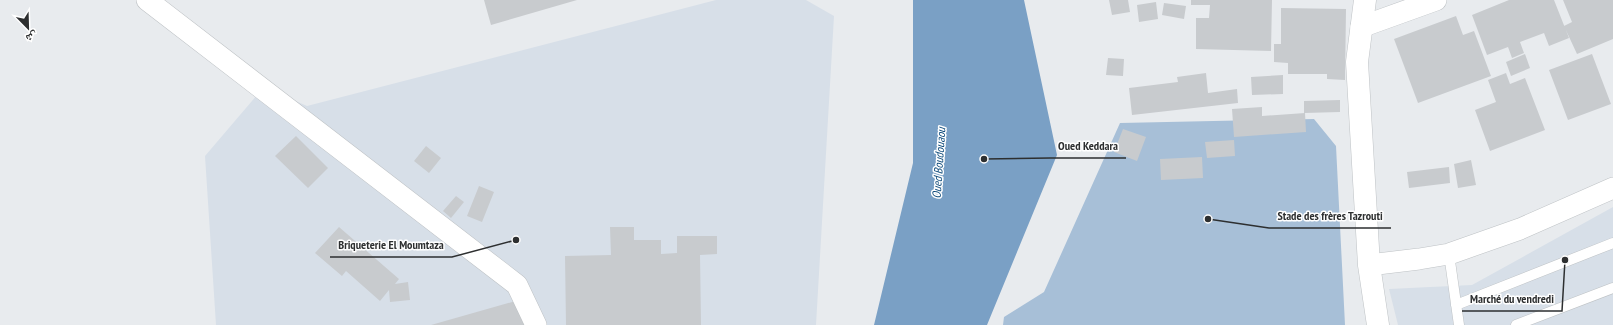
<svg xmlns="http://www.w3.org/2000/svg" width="1613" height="325" viewBox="0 0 1613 325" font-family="'PT Sans Narrow','Noto Naskh Arabic',sans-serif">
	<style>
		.built { fill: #d7dfe8 }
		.green { fill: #a7bfd7 }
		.water { fill: #7aa0c5 }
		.building { fill: #c8cbce }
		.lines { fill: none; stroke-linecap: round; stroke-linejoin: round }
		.service-casing { stroke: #bec2c5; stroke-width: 11 }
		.minor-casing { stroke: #bec2c5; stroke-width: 22 }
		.secondary-casing { stroke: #bec2c5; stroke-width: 23 }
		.service { stroke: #fff; stroke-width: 10 }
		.minor { stroke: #fff; stroke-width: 21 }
		.secondary { stroke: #fff; stroke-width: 22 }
		.labels { text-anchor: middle; stroke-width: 3; stroke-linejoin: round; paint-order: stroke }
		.water-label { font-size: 12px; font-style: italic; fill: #0f4c7c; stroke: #fff }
		.leader { fill: none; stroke: #2d2f30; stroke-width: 1.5 }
		.callout-dot { fill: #2d2f30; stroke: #fff; stroke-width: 1.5 }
		.callout-label { font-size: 12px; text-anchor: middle; font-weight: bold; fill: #2d2f30; stroke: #fff; stroke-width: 3; stroke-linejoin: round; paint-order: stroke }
	</style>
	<rect width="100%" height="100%" fill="#e8ebee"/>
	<!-- built -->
	<path class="built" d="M716,0H806L834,16L816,325H216L205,156L264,87L307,106Z
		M1613,207V325H1398L1389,289L1472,285Z"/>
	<!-- green -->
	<path class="green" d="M1314,119L1336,146L1345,325H1003L1004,317L1044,292L1120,123Z"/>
	<!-- water -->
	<path class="water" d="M913,0H1024L1057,155L987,325H874L913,163Z"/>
	<!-- building -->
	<path class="building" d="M484,0H577L491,25Z
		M1109,0H1128L1130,12L1112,15Z
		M1191,0H1272L1271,51L1196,49V18H1209L1210,5H1191Z
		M1509,0H1554L1569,38L1549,46L1544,33L1520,42L1524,53L1512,58L1508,47L1487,55L1472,15Z
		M1563,0H1613V39L1577,54L1564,26L1572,22Z
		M1156,2L1158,19L1139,22L1137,5Z
		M1164,3L1186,6L1184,19L1162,15Z
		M1281,8L1346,9L1345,80L1327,79V74H1288V63L1274,62V44H1281Z
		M1456,16L1463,35L1474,31L1491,76L1418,103L1394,39Z
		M1525,54L1530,68L1511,76L1506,62Z
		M1592,54L1611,104L1568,120L1549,70Z
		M1108,58L1124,59L1123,76L1106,75Z
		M1206,73L1208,93L1237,89L1238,103L1132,115L1129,88L1178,82L1177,77Z
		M1506,73L1510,84L1525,78L1545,130L1490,151L1475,110L1496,102L1488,80Z
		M1283,75V94L1252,95L1251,77Z
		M1340,100V112L1304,113V101Z
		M1262,107V116L1305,113L1306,132L1234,137L1232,109Z
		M1123,129L1146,137L1137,161L1114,152Z
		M296,136L328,168L308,188L275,156Z
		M1234,140L1235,156L1207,158L1205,142Z
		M426,146L441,158L429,173L414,161Z
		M1202,157L1203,178L1161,180L1160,159Z
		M1471,160L1476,185L1458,188L1454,164Z
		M1449,167L1450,183L1409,188L1407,172Z
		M479,186L494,192L482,222L467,216Z
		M456,196L464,202L451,218L443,211Z
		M339,227L399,279L395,284L408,282L410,300L390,302L389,290L380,301L346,271L342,276L315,253Z
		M610,227H634V240H661V254L677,253V236H717V254L700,255L701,325H566L565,256L611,255Z
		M519,300L525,325H431Z"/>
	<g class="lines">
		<!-- service casing -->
		<g class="service-casing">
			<path id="service" d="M1449,254L1459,325
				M1456,305L1613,243
				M1516,325L1613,288"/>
		</g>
		<!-- minor casing -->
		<g class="minor-casing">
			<path id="minor" d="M147,0L517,285L536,325
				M1361,27L1436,0
				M1369,265L1419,259L1449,254L1520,229L1613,188"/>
		</g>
		<!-- secondary casing -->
		<g class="secondary-casing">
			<path id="secondary" d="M1365,0L1357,62L1369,265L1378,325"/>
		</g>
		<!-- service -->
		<use href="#service" class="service"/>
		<!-- minor -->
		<use href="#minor" class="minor"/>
		<!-- secondary -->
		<use href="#secondary" class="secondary"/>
	</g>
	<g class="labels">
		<!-- water labels -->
		<g class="water-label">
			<text transform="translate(939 163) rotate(-86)" y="4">Oued Boudouaou</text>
		</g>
	</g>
	<!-- callouts -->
	<path class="leader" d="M984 159L1050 158H1126M1208 219L1269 228H1391M516 240L452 257H330M1565 260L1562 311H1462"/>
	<g class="callout-dot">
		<circle cx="984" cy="159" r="4"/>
		<circle cx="1208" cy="219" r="4"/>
		<circle cx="516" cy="240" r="4"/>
		<circle cx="1565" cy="260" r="4"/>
	</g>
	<g class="callout-label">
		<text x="1088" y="150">Oued Keddara</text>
		<text x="1330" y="220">Stade des frères Tazrouti</text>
		<text x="391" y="249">Briqueterie El Moumtaza</text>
		<text x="1512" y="303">Marché du vendredi</text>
	</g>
	<!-- north arrow -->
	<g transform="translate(28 28) rotate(157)" stroke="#ffffff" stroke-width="3" paint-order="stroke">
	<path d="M0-3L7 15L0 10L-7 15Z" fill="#2d2f30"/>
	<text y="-6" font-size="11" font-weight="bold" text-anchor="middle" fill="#2d2f30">ش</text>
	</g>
</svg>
